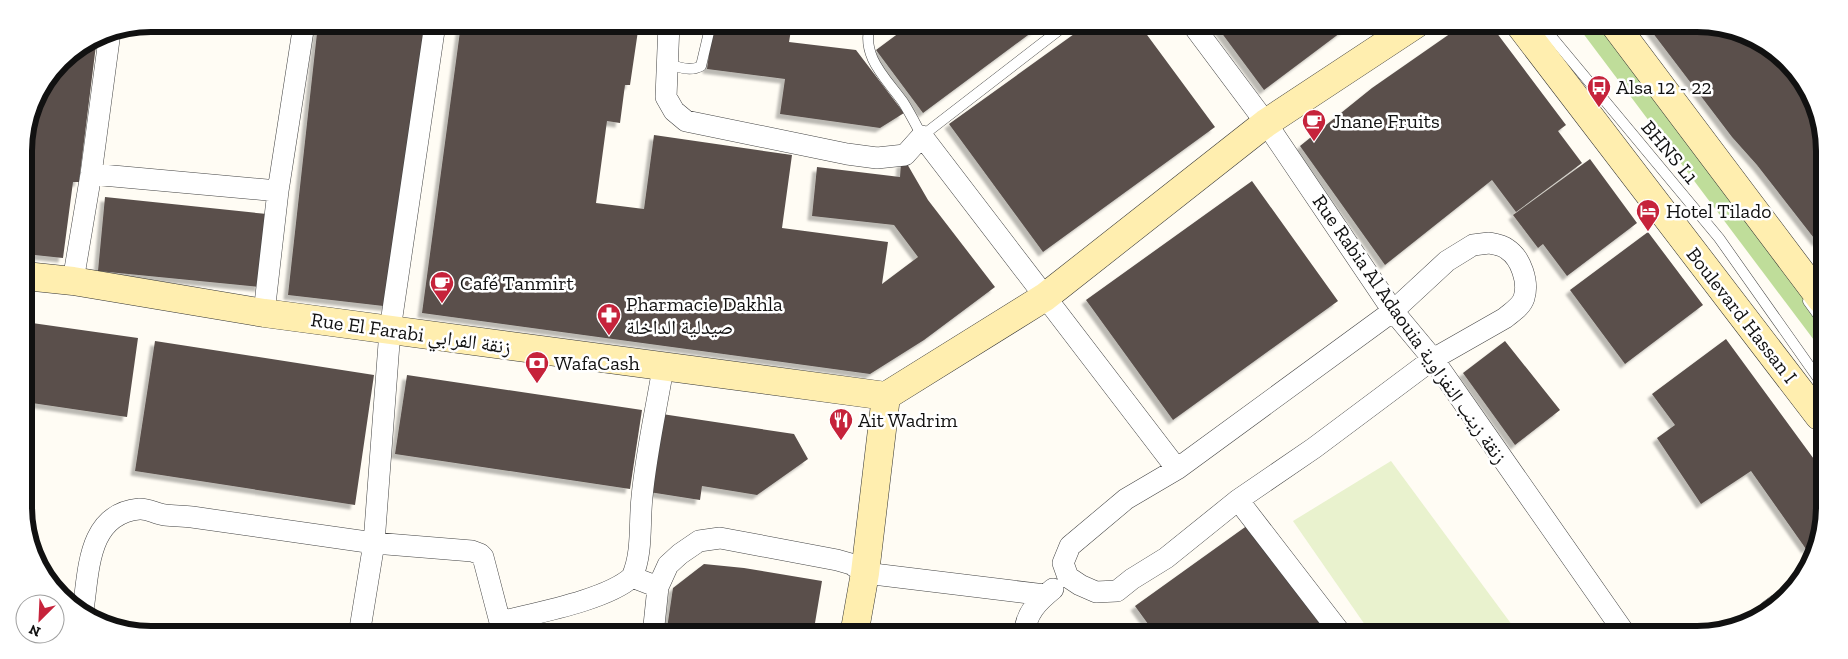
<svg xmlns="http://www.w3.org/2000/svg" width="1848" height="659" viewBox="0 0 1848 659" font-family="'Zilla Slab','Noto Naskh Arabic',serif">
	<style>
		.forest { fill: #bfdd9a }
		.pitch { fill: #e9f2ce }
		.building { fill: #5a504c; filter: url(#shadow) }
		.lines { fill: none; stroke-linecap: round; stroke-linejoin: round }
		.lane-casing { stroke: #444; stroke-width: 11 }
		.street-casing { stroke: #444; stroke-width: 22 }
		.secondary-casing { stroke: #333; stroke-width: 29 }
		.lane { stroke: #fff; stroke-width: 10 }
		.street { stroke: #fff; stroke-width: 21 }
		.secondary { stroke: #ffeeaf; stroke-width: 28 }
		.labels { text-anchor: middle; stroke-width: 5; stroke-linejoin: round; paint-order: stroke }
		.poi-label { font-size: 20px; fill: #111; stroke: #fff; text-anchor: start }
		.street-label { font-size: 20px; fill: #111; stroke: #fff }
		.rim { fill: none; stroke: #111; stroke-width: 6 }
	</style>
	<defs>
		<filter id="shadow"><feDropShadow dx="-4.5" dy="4.5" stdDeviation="1" flood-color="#0004"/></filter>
	</defs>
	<rect width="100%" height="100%" fill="#fffcf4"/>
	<!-- forest -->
	<path class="forest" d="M1576,24H1609L1821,309L1820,348Z"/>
	<!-- pitch -->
	<path class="pitch" d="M1391,461L1515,629L1506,635H1372L1293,521Z"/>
	<!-- building -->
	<path class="building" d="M318,24H424L392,307L288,295Z
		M461,24H639L630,85H625L620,123L607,121L596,203L644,209L654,135L792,155L782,228L888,242L882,284L918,257L894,225L812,216L817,167L900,177L901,163L906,162L928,200L995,287L924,340L870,374L422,313Z
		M713,24H792L789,42L856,50L904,113L880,128L780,114L785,79L707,69Z
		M911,24H1043L923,113L876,50Z
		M1088,24H1139L1215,127L1043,252L949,124Z
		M1215,24H1352L1264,90Z
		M1464,24H1490L1566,125L1558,131L1582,163L1516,212L1492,180L1385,265L1300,146L1372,88Z
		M1646,24H1697L1737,30L1788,64L1796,75L1823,134L1822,238L1817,242L1757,165L1732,137Z
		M97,37L79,182H73L63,258L25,254L24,143L37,95L67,56Z
		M1590,159L1637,223L1567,276L1543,244L1538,248L1513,215Z
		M1252,181L1338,301L1173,420L1086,300Z
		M105,197L267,214L260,287L98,271Z
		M1648,232L1703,305L1625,364L1570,290Z
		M25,322L138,338L127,417L25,402Z
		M1726,339L1819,466L1818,541L1806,549L1751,471L1701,504L1657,438L1675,425L1652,394Z
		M155,341L374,375L355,505L135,471Z
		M1505,341L1560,410L1515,445L1463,373Z
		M407,375L642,410L630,489L395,454Z
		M662,414L794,434L808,459L757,495L702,486L700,500L649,492Z
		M1248,525L1328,635H1156L1135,606Z
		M704,564L744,568L822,581L813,635H666L673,588Z"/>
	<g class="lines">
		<!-- lane casing -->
		<g class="lane-casing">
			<path id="lane" d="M870,24C861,57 885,77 903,102C910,113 916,125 922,136L1067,24
				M1541,24L1719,238L1820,381
				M667,62C678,68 690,72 701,66L709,32L706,24
				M1808,301L1821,319"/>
		</g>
		<!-- street casing -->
		<g class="street-casing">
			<path id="street" d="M669,24L666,97L674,111L686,121L847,154L877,158L905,155L922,136L1177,469
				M1192,24L1266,123L1393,311L1433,359L1626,635
				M91,174L278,191
				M1489,243C1495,244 1502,245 1507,249C1521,258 1529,282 1524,298C1521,307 1512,312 1505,318L1433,359L1314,448L1238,500L1166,558L1132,579L1117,591L1096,592L1080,585L1068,577L1063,563L1070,546L1126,499L1177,469L1393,311L1447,261L1473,245Z
				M73,281L91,174L110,32
				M264,313L278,191L304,24
				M1238,500L1342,635
				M658,587L632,577C643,552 639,524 642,497C646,454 656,410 663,368
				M83,610C89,572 87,514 139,509C147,508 156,514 165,515C174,516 183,516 192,517L374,543L472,551L480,554L483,557L500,622
				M1769,611L1777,605
				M359,635L374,543L390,330L435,24
				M503,635L500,622C535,613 607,600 632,577
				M653,635L658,587L668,565L680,554L699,541L720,538L837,560L851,564L865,573L1045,595
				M1024,635C1026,613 1037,602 1053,589"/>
		</g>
		<!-- secondary casing -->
		<g class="secondary-casing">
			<path id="secondary" d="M1519,24L1819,416
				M1614,24L1821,299
				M25,276L73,281L264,313L886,396
				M886,396L1045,297L1266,123L1416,24
				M854,635L865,573L886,396"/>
		</g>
		<!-- lane -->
		<use href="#lane" class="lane"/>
		<!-- street -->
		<use href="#street" class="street"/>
		<!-- secondary -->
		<use href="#secondary" class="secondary"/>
	</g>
	<!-- icons -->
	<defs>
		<g id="bus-pin" transform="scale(1.25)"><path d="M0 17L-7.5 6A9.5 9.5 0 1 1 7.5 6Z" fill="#c6233b" stroke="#fff"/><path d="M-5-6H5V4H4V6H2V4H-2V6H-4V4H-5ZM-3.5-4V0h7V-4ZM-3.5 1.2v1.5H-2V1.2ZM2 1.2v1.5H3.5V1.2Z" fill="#fff"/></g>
		<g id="cafe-pin" transform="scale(1.25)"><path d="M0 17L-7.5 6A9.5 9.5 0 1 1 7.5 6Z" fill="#c6233b" stroke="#fff"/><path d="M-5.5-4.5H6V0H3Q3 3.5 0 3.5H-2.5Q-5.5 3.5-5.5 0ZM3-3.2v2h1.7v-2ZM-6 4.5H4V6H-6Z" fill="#fff"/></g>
		<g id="hotel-pin" transform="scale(1.25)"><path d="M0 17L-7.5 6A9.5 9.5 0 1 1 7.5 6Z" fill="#c6233b" stroke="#fff"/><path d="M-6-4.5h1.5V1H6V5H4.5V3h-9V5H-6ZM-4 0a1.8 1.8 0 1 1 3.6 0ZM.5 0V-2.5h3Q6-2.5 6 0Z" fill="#fff"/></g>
		<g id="pharmacy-pin" transform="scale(1.25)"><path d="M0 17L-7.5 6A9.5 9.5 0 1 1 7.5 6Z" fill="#c6233b" stroke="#fff"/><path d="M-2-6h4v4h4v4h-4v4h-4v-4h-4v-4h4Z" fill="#fff"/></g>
		<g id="bank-pin" transform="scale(1.25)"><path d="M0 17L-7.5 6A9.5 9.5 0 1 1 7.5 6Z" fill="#c6233b" stroke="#fff"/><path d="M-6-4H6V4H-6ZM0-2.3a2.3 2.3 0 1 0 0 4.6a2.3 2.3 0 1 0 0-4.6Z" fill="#fff"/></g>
		<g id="restaurant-pin" transform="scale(1.25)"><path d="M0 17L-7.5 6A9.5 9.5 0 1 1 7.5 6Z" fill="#c6233b" stroke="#fff"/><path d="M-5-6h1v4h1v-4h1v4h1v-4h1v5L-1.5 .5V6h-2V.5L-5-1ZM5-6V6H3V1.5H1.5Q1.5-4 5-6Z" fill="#fff"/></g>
	</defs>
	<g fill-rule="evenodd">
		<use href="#bus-pin" x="1599" y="87"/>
		<use href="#cafe-pin" x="1314" y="121"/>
		<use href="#hotel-pin" x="1648" y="211"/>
		<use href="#cafe-pin" x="442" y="283"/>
		<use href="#pharmacy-pin" x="609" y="315"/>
		<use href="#bank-pin" x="537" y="363"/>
		<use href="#restaurant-pin" x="841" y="420"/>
	</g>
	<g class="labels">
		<!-- poi labels -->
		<g class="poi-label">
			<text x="1616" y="94">Alsa 12 - 22</text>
			<text x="1332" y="128">Jnane Fruits</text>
			<text x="1666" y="218">Hotel Tilado</text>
			<text x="460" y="290">Café Tanmirt</text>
			<text x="626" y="311">Pharmacie Dakhla<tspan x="626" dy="23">صيدلية الداخلة</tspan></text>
			<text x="554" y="370">WafaCash</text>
			<text x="858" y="427">Ait Wadrim</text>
		</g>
		<!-- street labels -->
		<g class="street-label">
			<text transform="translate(1670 152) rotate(50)" y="7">BHNS L1</text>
			<text transform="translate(1742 315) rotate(52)" y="7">Boulevard Hassan I</text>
			<text transform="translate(1410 329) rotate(55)" y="7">Rue Rabia Al Adaouia زنقة زينب النفزاوية</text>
			<text transform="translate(411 333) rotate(8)" y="7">Rue El Farabi زنقة الفرابي</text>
		</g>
	</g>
	<!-- crop -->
	<path d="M0 0H1848V659H0ZM151 32H1697A119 119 0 0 1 1816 151V507A119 119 0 0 1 1697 626H151A119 119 0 0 1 32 507V151A119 119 0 0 1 151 32Z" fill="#fff" fill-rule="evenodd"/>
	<path class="rim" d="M151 32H1697A119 119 0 0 1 1816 151V507A119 119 0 0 1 1697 626H151A119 119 0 0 1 32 507V151A119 119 0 0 1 151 32Z"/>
	<!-- north arrow -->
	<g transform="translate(40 619) rotate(204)"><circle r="24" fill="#ffffff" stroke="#a0a0a0"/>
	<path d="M0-4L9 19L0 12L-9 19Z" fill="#c6233b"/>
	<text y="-8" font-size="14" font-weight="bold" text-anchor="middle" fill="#111111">N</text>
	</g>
</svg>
